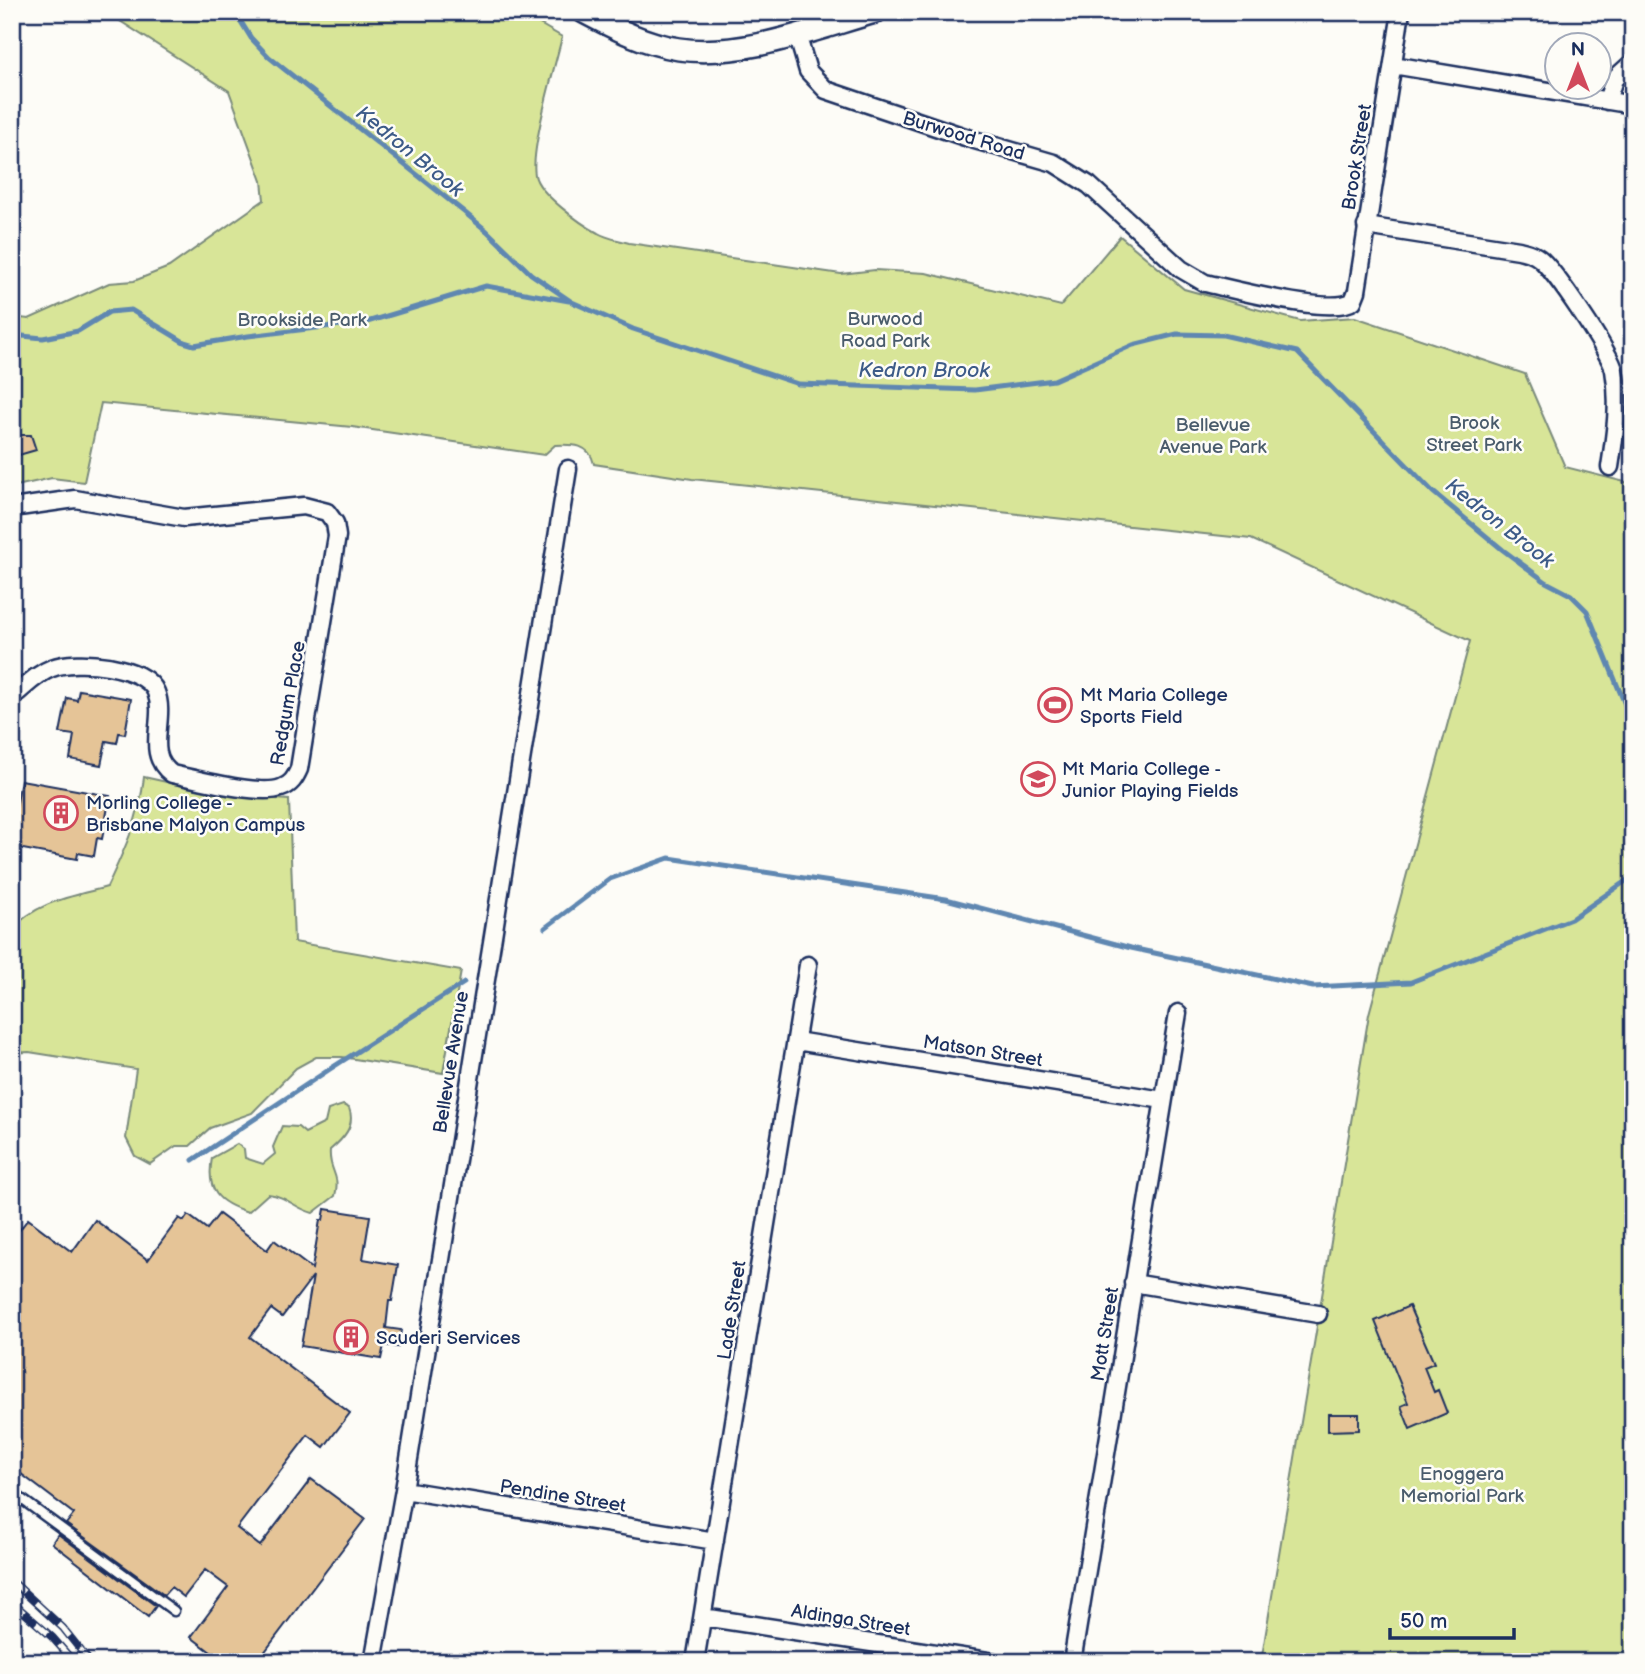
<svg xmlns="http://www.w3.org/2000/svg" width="1645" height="1674" viewBox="0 0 1645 1674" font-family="'Balsamiq Sans',sans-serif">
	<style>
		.green { fill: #d8e598; stroke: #7a8a7b; stroke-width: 2 }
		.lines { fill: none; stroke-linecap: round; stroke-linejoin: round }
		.stream { stroke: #5f87b1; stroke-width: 5 }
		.building { fill: #e5c497; stroke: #1b2f5e; stroke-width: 2 }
		.service-casing { stroke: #1b2f5e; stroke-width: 13 }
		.minor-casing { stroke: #1b2f5e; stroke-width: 21 }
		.tertiary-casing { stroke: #1b2f5e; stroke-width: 26 }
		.service { stroke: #fdfcf7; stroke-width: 8 }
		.minor { stroke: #fdfcf7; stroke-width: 16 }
		.tertiary { stroke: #fdfcf7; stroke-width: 21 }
		.rail-casing { stroke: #1b2f5e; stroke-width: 8 }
		.rail { stroke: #fdfcf7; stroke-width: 5; stroke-dasharray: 16; stroke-linecap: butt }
		.labels { text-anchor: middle; stroke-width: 5; stroke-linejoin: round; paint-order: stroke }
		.street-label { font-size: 19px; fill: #1b2f5e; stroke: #fdfcf7 }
		.park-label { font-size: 19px; fill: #4a5c6c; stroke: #fdfcf7 }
		.poi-label { font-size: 19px; fill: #1b2f5e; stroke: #fdfcf7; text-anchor: start }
		.water-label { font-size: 21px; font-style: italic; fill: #3d5b88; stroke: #fdfcf7 }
	</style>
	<rect width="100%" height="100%" fill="#fdfcf7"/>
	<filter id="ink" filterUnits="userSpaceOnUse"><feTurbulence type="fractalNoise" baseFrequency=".0143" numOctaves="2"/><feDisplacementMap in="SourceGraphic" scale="14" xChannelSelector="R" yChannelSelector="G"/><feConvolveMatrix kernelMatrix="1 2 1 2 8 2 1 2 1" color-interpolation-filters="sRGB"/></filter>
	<g filter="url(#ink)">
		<!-- green -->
		<path class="green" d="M106,12H502L511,17L526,16L562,37C555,66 530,150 535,175C538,193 581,224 598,233C606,238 619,240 629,243L841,274L875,270L926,273L1061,306L1120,236L1184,289L1300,321L1355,317L1525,374L1565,467L1633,484V1662H1261L1369,1014L1470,641L1251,539L692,479L594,464C590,444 573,444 555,445L544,455L352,427L101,403L84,482L52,478L12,487V317L29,319L109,283L134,281L169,267L264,200L262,181L229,91Z
			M144,777L225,795L289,800L294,942L461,971L443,1073L342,1057H316L296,1068L252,1113L210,1128L190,1146H176L150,1164L135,1156L126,1138L136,1069L29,1052L12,1053V930C34,902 74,896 107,887C124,851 140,817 144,777Z
			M343,1105L349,1108C356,1126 343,1139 330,1150C328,1171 341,1173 335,1196L313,1213C294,1208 287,1196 268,1194L248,1212C218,1203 206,1191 212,1158L237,1144L244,1149L245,1158L263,1164L275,1154L273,1147L282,1126L298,1127L305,1133L325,1123L328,1110Z"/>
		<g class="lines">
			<!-- stream -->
			<path class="stream" d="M235,12L251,38L269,57L464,212L487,231L531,274L572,302L633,329L798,384L975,390L1054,380L1133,345L1177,334L1223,335L1297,352L1433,492L1503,550L1546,582L1571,595L1587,611L1633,724
				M12,335L43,338L78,331L109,312L131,310L184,342L194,345L248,336L367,322L486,286L569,301
				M545,928L610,879L669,858L946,899L1131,948L1313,987L1411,982L1571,919L1633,876
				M193,1160L330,1069L464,983"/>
		</g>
		<!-- building -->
		<path class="building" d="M12,435H31L36,450L12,457Z
			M79,690L131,699L125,734L119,733L117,743L106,741L101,765L70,759L74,735L60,733L67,698L77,700Z
			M21,780L110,796L102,839L97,838L94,856L78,853L77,859L12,847V831Z
			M325,1209L370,1216L363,1259L398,1265L392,1301H389L386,1328L401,1330L398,1347L384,1345L381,1359L301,1346L313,1276L282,1317L271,1309L250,1337L350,1413L324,1447L308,1435L237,1528L260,1546L311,1479L365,1519L257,1662H224L191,1637L228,1587L205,1570L184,1597L171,1587L164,1595L66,1524L74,1514L12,1467V1240L28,1219L72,1252L95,1220L148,1260L179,1218L184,1221L188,1215L207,1229L219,1214L267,1250L274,1240L312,1269L320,1220H323Z
			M1409,1306L1434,1363L1424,1367L1434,1392L1438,1390L1447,1413L1410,1429L1401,1406L1408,1403L1375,1321Z
			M1328,1414H1359V1430L1328,1431Z
			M58,1534L156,1606L148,1617L52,1543Z"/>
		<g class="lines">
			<!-- service casing -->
			<g class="service-casing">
				<path id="service" d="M12,1492L174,1611"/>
			</g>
			<!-- minor casing -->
			<g class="minor-casing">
				<path id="minor" d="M797,34L808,71L826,90L971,139L1054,163L1089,185L1181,269L1205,283C1233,289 1332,316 1353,301L1357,291L1401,12
					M1393,65L1633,105
					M1607,101L1614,79L1633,62
					M1366,226L1519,250C1526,252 1533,253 1539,258C1553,268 1611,354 1614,370C1620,403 1615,434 1610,467
					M12,508L75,499L184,518L304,506L327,512L335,523L337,536L299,769C295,778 291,785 281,788C259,796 196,779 172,774C143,753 167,720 156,692C145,665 76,658 52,668C36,674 25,687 12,697
					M796,1041L1163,1100
					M1133,1283L1318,1314
					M404,1490L715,1541
					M703,1617L994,1662
					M373,1662L404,1490L568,469
					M695,1662L808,965
					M1072,1662L1178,1013"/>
			</g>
			<!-- tertiary casing -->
			<g class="tertiary-casing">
				<path id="tertiary" d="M584,12C614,28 645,44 679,49C742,58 815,29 875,12"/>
			</g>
			<!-- service -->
			<use href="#service" class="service"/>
			<!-- minor -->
			<use href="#minor" class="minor"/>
			<!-- tertiary -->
			<use href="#tertiary" class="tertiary"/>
			<!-- rail casing -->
			<g class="rail-casing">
				<path id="rail" d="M12,1581L63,1628L90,1662
					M12,1602L52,1637L74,1662"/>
			</g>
			<!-- rail -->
			<use href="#rail" class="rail"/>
		</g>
	</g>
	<!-- icons -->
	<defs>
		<g id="stadium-ring" transform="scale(1.75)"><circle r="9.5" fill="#fdfcf7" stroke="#d1495b" stroke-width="1.5"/><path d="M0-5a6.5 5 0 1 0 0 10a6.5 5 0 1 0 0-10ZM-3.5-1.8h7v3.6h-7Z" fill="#d1495b"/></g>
		<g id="school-ring" transform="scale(1.75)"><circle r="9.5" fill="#fdfcf7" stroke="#d1495b" stroke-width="1.5"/><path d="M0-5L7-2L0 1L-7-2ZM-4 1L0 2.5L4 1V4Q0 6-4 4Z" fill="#d1495b"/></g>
		<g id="building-ring" transform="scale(1.75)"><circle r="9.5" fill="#fdfcf7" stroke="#d1495b" stroke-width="1.5"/><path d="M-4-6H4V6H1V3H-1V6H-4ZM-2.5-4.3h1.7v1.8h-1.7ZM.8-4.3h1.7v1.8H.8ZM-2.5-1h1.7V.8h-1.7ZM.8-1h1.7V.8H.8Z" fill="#d1495b"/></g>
	</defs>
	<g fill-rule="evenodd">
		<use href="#stadium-ring" x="1055" y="705"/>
		<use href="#school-ring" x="1038" y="779"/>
		<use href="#building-ring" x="61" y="813"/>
		<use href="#building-ring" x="351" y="1337"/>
	</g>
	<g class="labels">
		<!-- street labels -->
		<g class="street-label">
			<text transform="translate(964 135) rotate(17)" y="7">Burwood Road</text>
			<text transform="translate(1356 157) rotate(-81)" y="7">Brook Street</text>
			<text transform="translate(287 703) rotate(-80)" y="7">Redgum Place</text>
			<text transform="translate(983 1050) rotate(9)" y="7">Matson Street</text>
			<text transform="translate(450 1062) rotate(-81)" y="7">Bellevue Avenue</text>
			<text transform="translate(731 1310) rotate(-81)" y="7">Lade Street</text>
			<text transform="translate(1104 1334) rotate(-81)" y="7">Mott Street</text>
			<text transform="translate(563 1495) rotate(9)" y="7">Pendine Street</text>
			<text transform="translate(851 1619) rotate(9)" y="7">Aldinga Street</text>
		</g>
		<!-- park labels -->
		<g class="park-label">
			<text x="885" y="325">Burwood<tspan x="885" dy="22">Road Park</tspan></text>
			<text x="302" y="326">Brookside Park</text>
			<text x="1474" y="429">Brook<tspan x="1474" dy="22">Street Park</tspan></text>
			<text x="1213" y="431">Bellevue<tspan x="1213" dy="22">Avenue Park</tspan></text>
			<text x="1462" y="1480">Enoggera<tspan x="1462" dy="22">Memorial Park</tspan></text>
		</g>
		<!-- poi labels -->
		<g class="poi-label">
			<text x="1080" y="701">Mt Maria College<tspan x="1080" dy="22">Sports Field</tspan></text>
			<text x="1062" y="775">Mt Maria College -<tspan x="1062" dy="22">Junior Playing Fields</tspan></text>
			<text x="86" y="809">Morling College -<tspan x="86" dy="22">Brisbane Malyon Campus</tspan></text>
			<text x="376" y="1344">Scuderi Services</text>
		</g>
		<!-- water labels -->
		<g class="water-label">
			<text transform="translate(410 151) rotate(39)" y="7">Kedron Brook</text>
			<text x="924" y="377">Kedron Brook</text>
			<text transform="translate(1500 523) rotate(38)" y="7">Kedron Brook</text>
		</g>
	</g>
	<!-- margin -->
	<rect width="1645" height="1674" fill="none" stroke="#fdfcf7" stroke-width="42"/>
	<rect x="21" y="21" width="1603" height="1632" fill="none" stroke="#1b2f5e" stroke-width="2.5" filter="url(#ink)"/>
	<!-- north arrow -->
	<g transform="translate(1578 66)"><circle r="33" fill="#fdfcf7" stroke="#a3aaba" stroke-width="2"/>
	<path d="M0-5L12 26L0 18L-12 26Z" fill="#d1495b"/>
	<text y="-10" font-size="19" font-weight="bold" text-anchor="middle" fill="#1b2f5e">N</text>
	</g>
	<!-- scale -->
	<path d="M1390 1628v10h124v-10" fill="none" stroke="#1b2f5e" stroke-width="3.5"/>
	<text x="1400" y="1628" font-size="21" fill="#1b2f5e" stroke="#fdfcf7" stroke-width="5" paint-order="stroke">50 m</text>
</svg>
